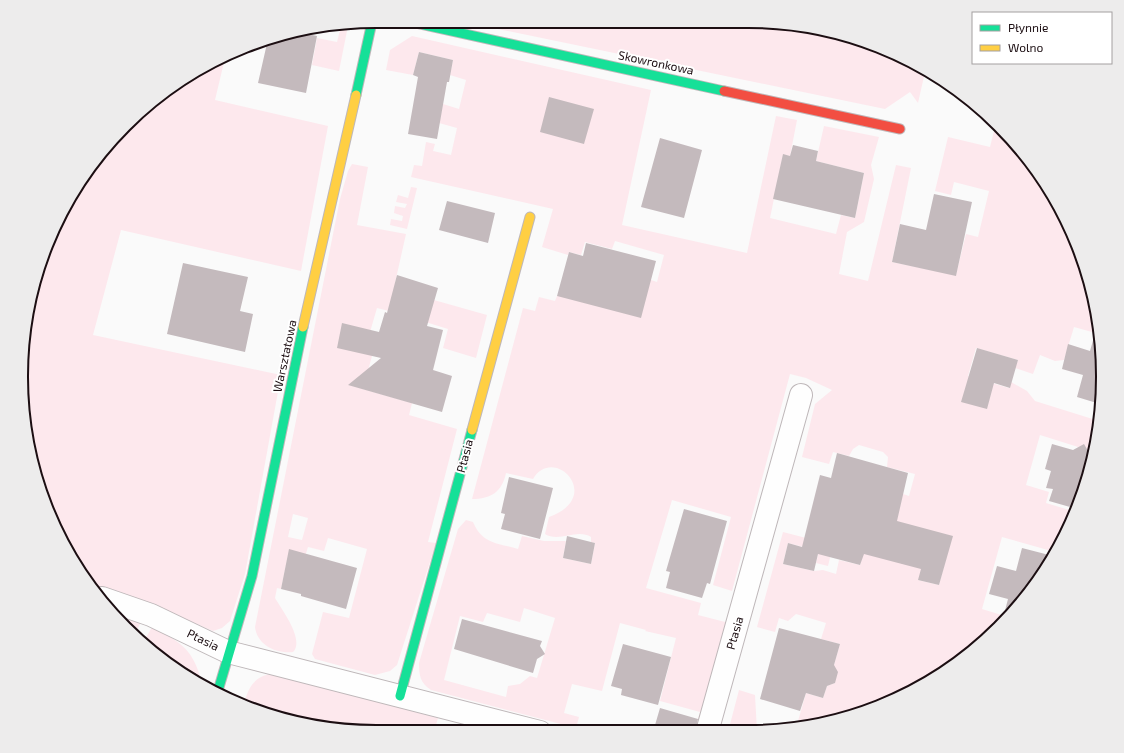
<svg xmlns="http://www.w3.org/2000/svg" width="1124" height="753" viewBox="0 0 1124 753" font-family="'Exo 2',sans-serif">
	<style>
		.green { fill: #fde8ed; fill-rule: evenodd }
		.building { fill: #c4babd }
		.lines { fill: none; stroke-linecap: round; stroke-linejoin: round }
		.street-casing { stroke: #beb7b9; stroke-width: 24 }
		.fast-casing { stroke: #beb7b9; stroke-width: 11 }
		.slow-casing { stroke: #beb7b9; stroke-width: 11 }
		.jam-casing { stroke: #beb7b9; stroke-width: 11 }
		.street { stroke: #fefefe; stroke-width: 22 }
		.fast { stroke: #16e098; stroke-width: 9 }
		.slow { stroke: #ffcf43; stroke-width: 9 }
		.jam { stroke: #f24e42; stroke-width: 9 }
		.labels { text-anchor: middle; stroke-width: 4; stroke-linejoin: round; paint-order: stroke }
		.street-label { font-size: 12px; fill: #1c0e12; stroke: #fff }
		.rim { fill: none; stroke: #1c0e12; stroke-width: 2 }
	</style>
	<rect width="100%" height="100%" fill="#fafafa"/>
	<!-- green -->
	<path class="green" d="M459,21H747L817,28L905,58L925,72L918,103L910,92L885,109Z
		M348,26L339,71L312,65L317,38L337,42L340,30L332,28Z
		M412,36L651,90L622,225L747,253L776,116L797,120L790,156L783,155L770,218L836,234L841,215L855,218L864,173L816,161L824,126L879,137L871,165L874,179L864,222L847,232L839,274L868,281L896,165L911,168L892,262L956,275L966,234L978,237L989,191L954,182L951,195L935,191L948,137L990,147L996,123L999,125C1013,143 1031,160 1043,179C1073,226 1093,279 1099,334L1074,327L1064,360L1055,361L1040,355L1033,374L1015,368L1018,360L976,348L968,376L1009,388L1011,382L1027,391L1035,401L1099,421L1094,452L1040,435L1026,485L1049,492L1046,503L1076,512L1055,552L1002,537L982,609L1008,617L999,628L945,672L884,705L817,725L791,728L793,721H798L806,693L823,698L827,686L835,683L834,665L840,644L821,639L826,623L796,614L788,621L779,618L775,632L757,627L783,532L833,545L828,566L816,563L819,551L788,543L783,564L814,571L823,570L836,574L839,560L860,565L863,554L892,537L903,494L909,496L915,474L887,467L888,457L883,452L859,445L853,449L849,456L833,452L829,464L802,457L815,404L832,390L806,378L790,374L732,591L713,585L731,517L672,500L646,588L701,603L698,615L729,623L700,732H694L700,712L660,701L676,638L645,631L646,630L620,623L602,691L572,684L564,713L579,717L576,728L431,690C420,683 419,675 419,663L458,529L466,520L473,522C482,544 498,543 518,549L522,536L544,541H566L563,558L591,564L595,543L591,542V537C577,528 559,543 545,534L549,517C605,497 554,444 533,479L506,473C502,492 491,499 472,499L523,308L535,311L539,297L555,301L557,296L651,280L657,282L664,255L615,241L612,249L585,242L581,255L569,252L568,255L542,247L553,209L411,177L414,165L422,166L426,142L435,144L433,151L451,155L457,128L439,123L443,104L459,109L466,80L450,75L453,60L419,52L413,75L386,70L390,50ZM952,536L939,585L918,580ZM524,608L555,618L537,678L530,676L520,684L508,686L506,697L444,680L460,616L483,622L487,613L520,622Z
		M225,58L215,100L328,126L301,271L121,230L93,335L281,375L245,574L230,621L222,628L213,631L159,608L93,585L69,554L28,446L22,353L48,241L95,160L179,81Z
		M352,164L368,167L357,225L406,234L395,283L401,314L377,308L370,332L378,334L363,389L412,403L409,415L457,429L428,542L436,543L397,665L390,671L375,675L315,659L312,654L323,612L349,618L367,549L328,538L324,551L308,547L304,560L288,556L281,589L277,588L275,598C282,610 305,640 293,652C276,654 257,645 255,627L340,199L348,171ZM293,514L308,518L302,540L288,537Z
		M411,187L417,188L407,229L390,225L391,219L402,221L403,216L394,213L395,206L405,208L407,204L396,202L398,195L408,198Z
		M409,293L487,315L476,358L443,348L448,329L403,315Z
		M112,610L141,622L137,630L130,631Z
		M152,627C182,643 193,649 202,683L144,641Z
		M272,674L438,718L434,732H376L331,728L314,723L307,725L244,704C248,688 254,676 272,674Z
		M739,690L755,695L757,731L728,732Z
		M462,724L492,732H460Z"/>
	<!-- building -->
	<path class="building" d="M303,33L317,36L306,93L258,83L268,39Z
		M419,52L453,60L449,82H447L437,139L408,134L418,77L413,75Z
		M549,97L594,109L584,144L540,132Z
		M660,138L702,150L684,218L641,207Z
		M793,145L818,151L816,161L864,173L855,218L773,199L783,154L790,156Z
		M934,194L972,202L956,276L892,262L900,224L926,230Z
		M447,201L495,213L488,243L439,230Z
		M586,243L656,261L641,318L557,296L569,252L583,256Z
		M183,263L248,277L240,311L253,314L245,352L167,334Z
		M397,275L438,288L427,326L443,330L433,370L452,376L442,412L348,385L381,358L337,348L342,323L379,332L385,312L387,313Z
		M1096,330L1098,331L1103,376L1100,404L1077,397L1083,375L1062,369L1068,344L1090,351Z
		M977,348L1018,360L1010,388L994,383L987,409L961,402Z
		M1052,444L1073,450L1084,444L1092,458L1077,509L1049,501L1053,489L1046,488L1051,471L1045,469Z
		M837,453L908,473L897,521L953,536L939,585L918,580L921,569L864,554L860,565L818,554L814,571L783,564L788,543L802,547L820,475L831,478Z
		M509,477L553,488L540,539L501,529L505,514L501,513Z
		M684,509L727,521L710,584L707,583L702,598L666,588L670,572L666,571Z
		M567,536L595,543L591,564L563,558Z
		M1022,548L1053,556L1043,574L1001,626L1008,599L989,594L997,566L1016,571Z
		M289,549L357,568L346,609L301,596V594L281,589Z
		M462,619L542,641L540,646L545,654L537,659L533,673L454,649Z
		M779,628L840,644L834,665L838,672L835,683L827,686L823,698L806,693L800,711L760,699Z
		M623,644L671,657L658,705L621,695L622,689L611,686Z
		M660,708L698,719L695,732H653Z"/>
	<g class="lines">
		<!-- street casing -->
		<g class="street-casing">
			<path id="street" d="M102,598L151,615L228,652L540,732
				M707,732L801,395"/>
		</g>
		<!-- fast casing -->
		<g class="fast-casing">
			<path id="fast" d="M406,21L724,91
				M356,95L372,22
				M217,694L252,576L303,327
				M400,696L472,430"/>
		</g>
		<!-- slow casing -->
		<g class="slow-casing">
			<path id="slow" d="M303,327L356,95
				M472,430L530,217"/>
		</g>
		<!-- jam casing -->
		<g class="jam-casing">
			<path id="jam" d="M724,91L900,129"/>
		</g>
		<!-- street -->
		<use href="#street" class="street"/>
		<!-- fast -->
		<use href="#fast" class="fast"/>
		<!-- slow -->
		<use href="#slow" class="slow"/>
		<!-- jam -->
		<use href="#jam" class="jam"/>
	</g>
	<g class="labels">
		<!-- street labels -->
		<g class="street-label">
			<text transform="translate(656 63) rotate(12)" y="4">Skowronkowa</text>
			<text transform="translate(285 356) rotate(-78)" y="4">Warsztatowa</text>
			<text transform="translate(465 456) rotate(-75)" y="4">Ptasia</text>
			<text transform="translate(735 633) rotate(-74)" y="4">Ptasia</text>
			<text transform="translate(203 640) rotate(26)" y="4">Ptasia</text>
		</g>
	</g>
	<!-- crop -->
	<path d="M0 0H1124V753H0ZM376 28H748A348 348 0 0 1 1096 376V377A348 348 0 0 1 748 725H376A348 348 0 0 1 28 377V376A348 348 0 0 1 376 28Z" fill="#edecec" fill-rule="evenodd"/>
	<path class="rim" d="M376 28H748A348 348 0 0 1 1096 376V377A348 348 0 0 1 748 725H376A348 348 0 0 1 28 377V376A348 348 0 0 1 376 28Z"/>
	<!-- legend -->
	<rect x="972" y="12" width="140" height="52" fill="#ffffff" stroke="#a49fa0"/>
	<rect x="980" y="25" width="20" height="6" fill="#16e098" stroke="#a49fa0"/>
	<text x="1008" y="32" font-size="12" fill="#1c0e12">Płynnie</text>
	<rect x="980" y="45" width="20" height="6" fill="#ffcf43" stroke="#a49fa0"/>
	<text x="1008" y="52" font-size="12" fill="#1c0e12">Wolno</text>
</svg>
